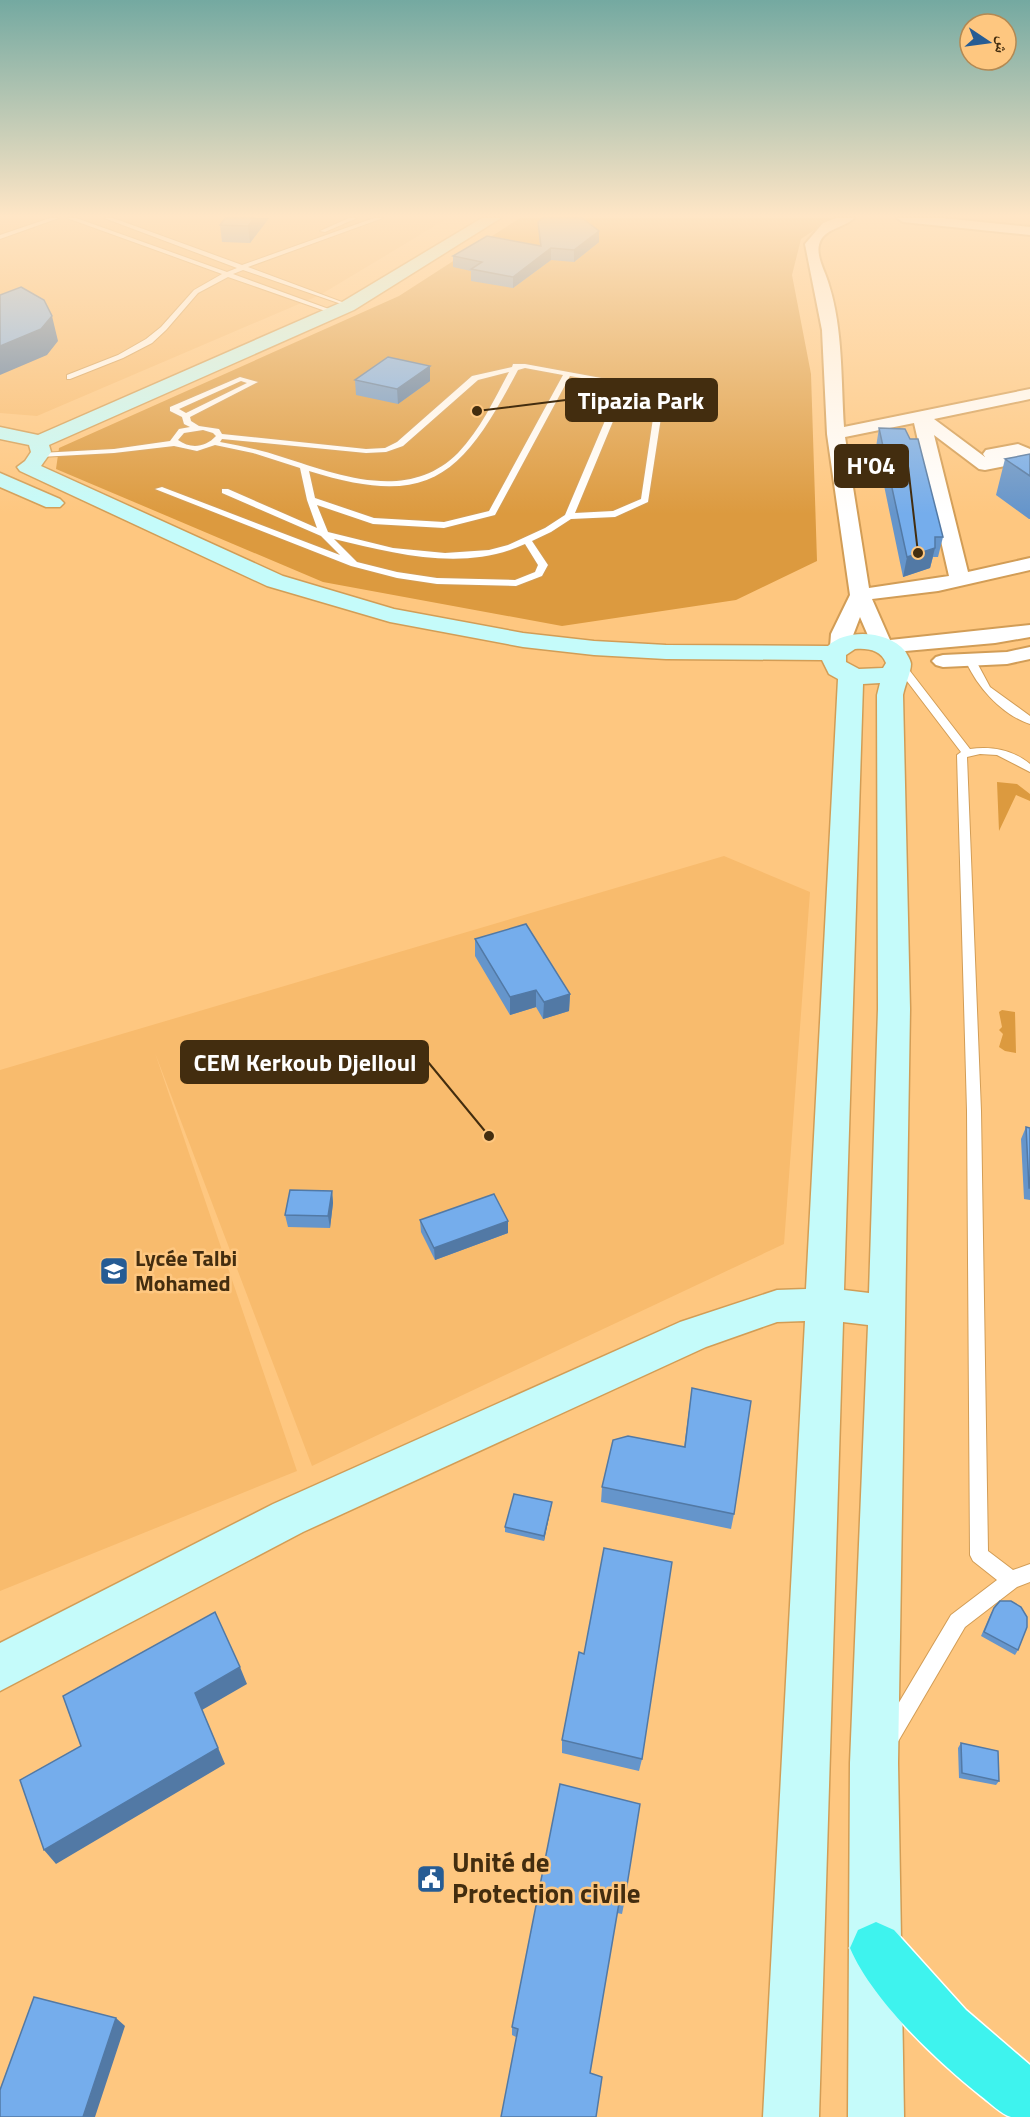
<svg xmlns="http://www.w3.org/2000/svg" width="1030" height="2117" viewBox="0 0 1030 2117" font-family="'Titillium Web','Noto Naskh Arabic',sans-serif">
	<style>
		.built { fill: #f8bb6d }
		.green { fill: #dc9a3f }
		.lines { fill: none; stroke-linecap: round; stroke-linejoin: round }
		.lane-casing { stroke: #d29d56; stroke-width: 2 }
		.street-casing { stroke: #d29d56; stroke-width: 4 }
		.secondary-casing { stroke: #d29d56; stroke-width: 3 }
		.highway-casing { stroke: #fff; stroke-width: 3 }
		.lane { fill: #fff; fill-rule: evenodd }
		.street { fill: #fff; fill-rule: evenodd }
		.secondary { fill: #c5fbfa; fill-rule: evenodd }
		.highway { fill: #3ef3ee; fill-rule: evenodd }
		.wall { fill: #6595cb }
		.shaded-wall { fill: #5279a5 }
		.building { fill: #75adec; stroke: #5279a5; stroke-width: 1.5 }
		.labels { text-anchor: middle; stroke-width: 5; stroke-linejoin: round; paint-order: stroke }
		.poi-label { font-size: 22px; font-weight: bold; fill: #432d0f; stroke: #fec780; text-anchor: start }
		.near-poi-label { font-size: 27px; font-weight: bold; fill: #432d0f; stroke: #fec780; text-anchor: start }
		.leader { fill: none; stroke: #432d0f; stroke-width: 2 }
		.callout-dot { fill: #432d0f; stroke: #fec780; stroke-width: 2 }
		.callout { fill: #432d0f; stroke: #432d0f; stroke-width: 2 }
		.callout-label { font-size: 24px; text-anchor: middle; font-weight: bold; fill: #fff }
	</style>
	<rect width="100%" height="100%" fill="#fec780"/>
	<!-- built -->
	<path class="built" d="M0,218H448L320,295L37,416L0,413Z
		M724,856L810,892L784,1244L312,1466L155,1053L297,1471L0,1591V1070Z"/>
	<!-- green -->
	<path class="green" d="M520,218H832L801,239L792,275L811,374L817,561L736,600L562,626L323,582L56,469L59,448L399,296Z
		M997,782L1017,784L1030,794V801L1016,795L999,831Z
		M1002,1010L1015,1012L1016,1053L1005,1051L999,1047L1003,1034L999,1030L1002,1027L999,1012Z"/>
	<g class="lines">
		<!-- lane casing -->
		<g class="lane-casing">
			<path id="lane" d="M50,218H59L0,239V235Z
				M67,218H76L227,272L237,268L104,218H113L242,265L374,218H383L248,267L350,305V307L243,270L233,274L337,312L331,313L228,277L198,293L166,330L152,343L123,358L70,379H67V375L118,355L146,339L161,327L194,290L222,274Z
				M349,218H357L325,232L320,231Z
				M513,364H525L623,382L626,390L575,513L613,511L641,499L658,385L662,383L666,385L648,502L615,517L571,519L551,532L532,541L548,565L542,576L516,586L437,584L397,578L351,566L155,489L162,487L340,555L321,536L222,493V489H228L317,528L307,500L300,468L253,453L215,445L197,451L174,446L114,453L40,457L36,455L40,453L114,449L170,441L179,429L190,427L184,424L182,417L170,411V407L240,377L258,382L190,417L191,421L199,426L219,429L222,434L366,449L385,448L397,442L472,376L512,367ZM525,368L563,375L489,511L444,522L374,518L315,498L309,471C431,509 462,476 518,370ZM509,372C494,400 480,430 458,453C408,503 339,475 282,457C261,450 241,446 220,442L222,439L366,453L386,452L403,446L478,380ZM570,376L616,384L618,390L565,515L545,528L508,545L489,550L445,553L393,548L328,532L317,505L373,524L444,528L495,515ZM241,381L247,383L186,413L179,409ZM203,430L213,433L216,436C205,448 190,449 178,440L184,433ZM334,539C396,554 465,572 525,544L538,565L535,572L515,580L437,578L397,572L357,562Z
				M970,656L975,659L990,687L1030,716V724C1002,715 976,686 965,659Z
				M899,661L903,662L970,749C992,746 1013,750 1030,764V772L997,755L980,754L967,757L981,1111L988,1551L1013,1570L1030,1564V1582L1017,1587L965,1627L896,1745L889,1748L882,1745L879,1738L882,1731L951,1615L997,1580L973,1561L970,1555L967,1111L957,755L961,752L894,664Z"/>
		</g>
		<!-- street casing -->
		<g class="street-casing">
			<path id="street" d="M836,218H854C845,228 823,228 819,245C816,257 826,273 829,285C843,329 841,381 844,427L1030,389V399L934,419L985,457L983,454L986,450L1018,444L1030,449V461L985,470L979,469L934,435L968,572L1030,558V570L938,591L872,599L890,640L1030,625V637L995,643L883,653L876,651L873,647L860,617L847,651H833L830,647L831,634L850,595L827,434L822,330L805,244L823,223ZM914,423L949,576L869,588L845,437Z
				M897,218H942L1030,227V235L903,222Z
				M1030,647V659L1007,664L943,667L936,665L932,661L936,657L943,655L1007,652Z"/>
		</g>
		<!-- secondary casing -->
		<g class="secondary-casing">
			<path id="secondary" d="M482,218H501L354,310L49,445L51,452L41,466L283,576L394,609L523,633L594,641L666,645L828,646C847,628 888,631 905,651C907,654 911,661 911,664C911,672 905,685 903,695L910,1009L898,1763L904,2117H848L850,1763L868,1325L843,1322L819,2117H763L805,1321L777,1322L706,1347L303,1532L0,1691V1643L273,1504L680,1322L777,1290L806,1289L838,679L829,674L822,660L666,659L594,655L523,647L390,622L267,586L20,471L17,467L25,461L31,452L29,445L0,439V427L38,435L342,302ZM855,649C868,648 881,650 886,663L883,668L859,669L846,662V655ZM880,683L877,695L878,1009L869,1293L844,1290L863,684Z
				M0,473L60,499L64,503L60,507H46L0,487Z"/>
		</g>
		<!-- highway casing -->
		<g class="highway-casing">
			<path id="highway" d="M876,1922L894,1930L966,2010L1030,2065V2117C1024,2117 1017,2117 1011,2117C1002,2115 989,2102 981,2096C937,2061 872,2000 850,1948L858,1930Z"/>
		</g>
		<!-- lane -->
		<use href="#lane" class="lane"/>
		<!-- street -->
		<use href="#street" class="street"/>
		<!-- secondary -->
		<use href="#secondary" class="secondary"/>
		<!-- highway -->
		<use href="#highway" class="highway"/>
	</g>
	<!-- wall -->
	<path class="wall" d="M269,218L250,243L222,242L220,225Z
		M538,222L599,231V242L574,262L551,260L513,288L471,281V271L453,267V256L540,246Z
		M430,366V381L398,404L356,395L355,380Z
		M879,428L943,537L938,557H933L930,568L903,577L876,447Z
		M1030,454V519H1029L996,495L1005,459Z
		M475,939L570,994L569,1011L543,1019L536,1007L510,1015L475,956Z
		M1026,1127L1030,1128V1200L1024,1199L1021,1139Z
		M332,1191L333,1203L330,1228L288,1227L285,1215Z
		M420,1220L508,1233L435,1260L421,1232Z
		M692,1388L734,1514L731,1529L601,1502L602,1487L684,1447Z
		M552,1502L551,1507L544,1541L505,1532V1527Z
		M994,1608L1018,1650L1015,1655L981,1636L991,1613Z
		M562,1740L642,1759L639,1771L562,1753Z
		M961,1743L999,1781L996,1785L959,1778L958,1748Z
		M560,1784L624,1904L622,1914L617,1913L590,2073L516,2037L512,2035V2027Z"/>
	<!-- shaded-wall -->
	<path class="shaded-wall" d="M254,218H269L250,243L248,226Z
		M599,231V242L574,262V250Z
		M551,248V260L513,288V277Z
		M52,316L58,341L47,355L0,375V346Z
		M430,366V381L398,404L397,389Z
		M935,548L930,568L903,577L907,557Z
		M536,990V1007L510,1015V997Z
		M570,994L569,1011L543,1019L544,1002Z
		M332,1191L333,1203L330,1228L328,1216Z
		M508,1221V1233L435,1260L434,1248Z
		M552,1502L551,1507L544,1541V1536Z
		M240,1667L247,1684L202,1710L225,1764L56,1864L44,1850L195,1693Z
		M116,2018L125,2026L95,2117H83Z"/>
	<!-- building -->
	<path class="building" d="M225,218H254L248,226L220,225Z
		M543,218H582L599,231L574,250L551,248L513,277L471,269L482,262L453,256L487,236L541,246L538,222Z
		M21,287L44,300L52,316L41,329L0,346V295Z
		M388,357L430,366L397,389L355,380Z
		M879,428L905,429L910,439H918L943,537H935V548L907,557Z
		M1030,454V476L1005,459Z
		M526,924L570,994L544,1002L536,990L510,997L475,939Z
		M1026,1127L1030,1128V1188H1029Z
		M290,1190L332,1191L328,1216L285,1215Z
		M494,1194L508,1221L434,1248L420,1220Z
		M692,1388L751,1401L734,1514L602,1487L613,1440L628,1436L685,1447Z
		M514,1494L552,1502L544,1536L505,1527Z
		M604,1548L672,1562L642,1759L562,1740L579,1652L584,1654Z
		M1000,1601H1011L1021,1607L1027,1617V1627L1018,1650L984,1632L994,1608Z
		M215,1612L240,1667L195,1693L218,1748L44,1850L20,1780L81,1746L63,1696Z
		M961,1743L998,1751L999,1781L962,1773Z
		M560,1784L640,1804L624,1904L619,1903L590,2073L602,2077L596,2117H501L518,2029L512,2027Z
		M34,1997L116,2018L83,2117H0V2090Z"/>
	<!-- sky -->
	<linearGradient id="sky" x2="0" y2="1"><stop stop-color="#74a9a1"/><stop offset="0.42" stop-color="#ffe6c6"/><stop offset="1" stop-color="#ffe6c6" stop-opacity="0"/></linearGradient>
	<rect width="1030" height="514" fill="url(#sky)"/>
	<!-- icons -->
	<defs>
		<g id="school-square" transform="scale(1.5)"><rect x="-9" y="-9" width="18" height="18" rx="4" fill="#265c94" stroke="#fec780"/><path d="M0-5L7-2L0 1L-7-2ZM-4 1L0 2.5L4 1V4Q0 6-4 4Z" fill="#fff"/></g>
		<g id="civic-square" transform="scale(1.5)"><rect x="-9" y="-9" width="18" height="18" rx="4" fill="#265c94" stroke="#fec780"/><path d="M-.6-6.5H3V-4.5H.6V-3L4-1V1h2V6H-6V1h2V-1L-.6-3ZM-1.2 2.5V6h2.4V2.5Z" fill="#fff"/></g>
	</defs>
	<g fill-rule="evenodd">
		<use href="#school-square" x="114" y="1271"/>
		<use href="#civic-square" x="431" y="1879"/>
	</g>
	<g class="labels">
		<!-- poi labels -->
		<g class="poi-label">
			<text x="135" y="1266">Lycée Talbi<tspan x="135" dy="25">Mohamed</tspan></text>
		</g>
		<!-- near-poi labels -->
		<g class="near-poi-label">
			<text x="452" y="1872">Unité de<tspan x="452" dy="31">Protection civile</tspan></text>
		</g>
	</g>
	<!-- callouts -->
	<path class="leader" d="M477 411L566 400M918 553L908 466M489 1136L428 1062"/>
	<g class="callout-dot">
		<circle cx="477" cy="411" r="6"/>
		<circle cx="918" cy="553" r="6"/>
		<circle cx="489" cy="1136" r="6"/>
	</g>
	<g class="callout">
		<rect x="566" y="379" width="151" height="42" rx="6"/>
		<rect x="835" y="445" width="73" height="42" rx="6"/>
		<rect x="181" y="1041" width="247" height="42" rx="6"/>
	</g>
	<g class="callout-label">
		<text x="641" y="409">Tipazia Park</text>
		<text x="871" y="474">H'04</text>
		<text x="305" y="1071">CEM Kerkoub Djelloul</text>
	</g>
	<!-- north arrow -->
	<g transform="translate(988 42) rotate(103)"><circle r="28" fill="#fec780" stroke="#b38953" stroke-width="1.5"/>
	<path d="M0-4.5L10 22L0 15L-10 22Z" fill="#265c94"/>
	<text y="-9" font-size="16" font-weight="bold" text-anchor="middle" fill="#432d0f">ش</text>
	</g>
</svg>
